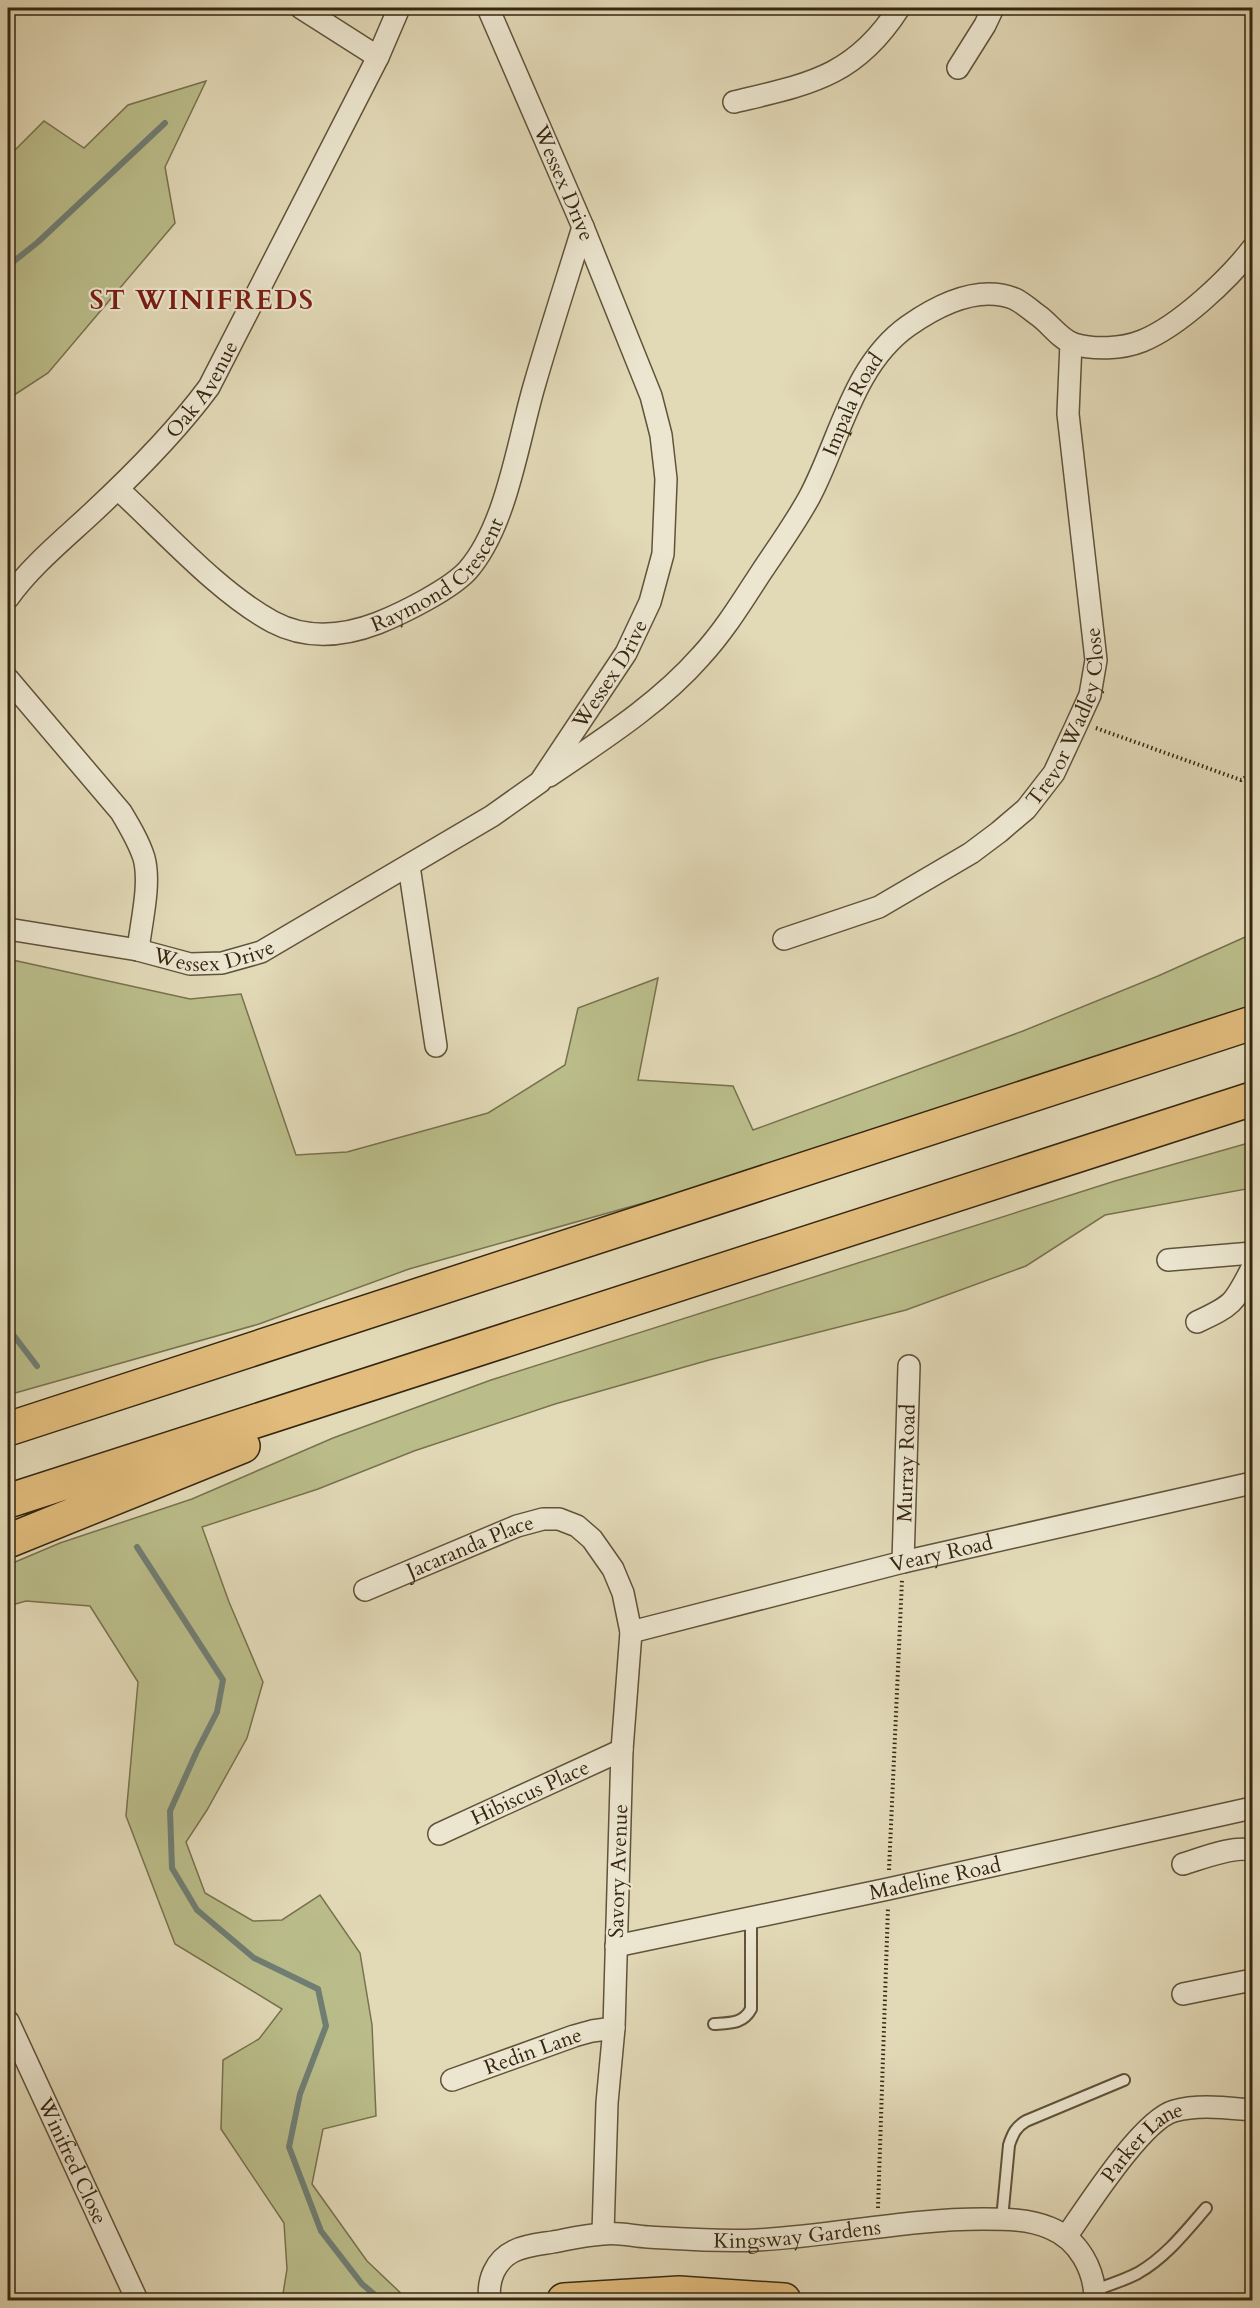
<svg xmlns="http://www.w3.org/2000/svg" width="1260" height="2308" viewBox="0 0 1260 2308" font-family="Cardo,serif">
	<style>
		.green { fill: #babd8a; stroke: #78724e; stroke-width: 1.5 }
		.lines { fill: none; stroke-linecap: round; stroke-linejoin: round }
		.stream { stroke: #707e74; stroke-width: 6 }
		.service-casing { stroke: #61533a; stroke-width: 14 }
		.minor-casing { stroke: #61533a; stroke-width: 24 }
		.primary-casing { stroke: #362611; stroke-width: 36 }
		.motorway-casing { stroke: #362611; stroke-width: 36 }
		.path { stroke: #362611; stroke-width: 4; stroke-dasharray: 1.5 3; stroke-linecap: butt }
		.service { stroke: #ece6d0; stroke-width: 10 }
		.minor { stroke: #ece6d0; stroke-width: 21 }
		.primary { stroke: #e1bc7c; stroke-width: 33 }
		.motorway { stroke: #e1bc7c; stroke-width: 33 }
		.labels { text-anchor: middle; stroke-width: 4.5; stroke-linejoin: round; paint-order: stroke }
		.street-label { font-size: 21px; fill: #362611; stroke: #ece6d0 }
		.district-label { font-size: 27px; font-weight: bold; letter-spacing: 1.5px; fill: #7a1f14; stroke: #ece6d0 }
	</style>
	<rect width="100%" height="100%" fill="#e2d9b7"/>
	<filter id="stains"><feTurbulence type="fractalNoise" baseFrequency=".00333" numOctaves="4"/><feColorMatrix values="0 0 0 0 .2 0 0 0 0 .09 0 0 0 0 .02 0 0 0 .5 -.17"/></filter>
	<radialGradient id="worn" r=".72"><stop offset=".6" stop-color="#630" stop-opacity="0"/><stop offset="1" stop-color="#630" stop-opacity=".3"/></radialGradient>
	<!-- green -->
	<path class="green" d="M206,81L165,167L175,223L48,373L8,399V157L44,121L84,148L128,105Z
		M1252,934V1007L718,1182L409,1269L259,1324L8,1395V959L190,999L241,994L296,1155L347,1152L488,1113L565,1065L578,1008L658,978L638,1080L733,1086L753,1130L1023,1031L1158,976Z
		M1252,1142V1188L1105,1215L1026,1266L906,1310L709,1360L555,1404L414,1451L318,1489L202,1527L229,1602L263,1682L247,1738L207,1810L186,1842L205,1893L253,1921L282,1920L320,1895L360,1953L372,2025L376,2116L323,2129L312,2184L367,2261L408,2300H282L287,2269L284,2223L221,2129L223,2060L259,2039L282,2009L175,1944L126,1816L138,1682L90,1606L26,1601L8,1606V1565L60,1543L192,1499L333,1438L491,1380L1115,1181Z"/>
	<g class="lines">
		<!-- stream -->
		<path class="stream" d="M8,266L38,242L165,123
			M8,1328L37,1366
			M137,1547L223,1680L217,1712L197,1751L170,1811L172,1868L197,1910L254,1958L318,1989L326,2026L300,2094L289,2147L321,2231L362,2284L381,2300"/>
		<!-- service casing -->
		<g class="service-casing">
			<path id="service" d="M714,2024C730,2023 743,2024 751,2009V1918
				M1002,2219L1009,2145C1013,2133 1016,2127 1026,2121L1124,2080
				M1095,2290C1109,2285 1125,2280 1138,2273C1166,2257 1186,2231 1206,2208"/>
		</g>
		<!-- minor casing -->
		<g class="minor-casing">
			<g id="minor">
				<path d="M301,8L378,57"/>
				<path d="M958,68L985,25L993,8"/>
				<path d="M734,102C809,84 855,77 899,8"/>
				<path id="s1" d="M118,489C164,531 219,593 273,622C307,640 344,636 378,623C403,613 451,589 468,570C507,525 518,440 535,383C550,331 567,279 583,227"/>
				<path id="s2" d="M8,598C31,566 63,540 92,513C134,474 175,433 209,387L378,57L399,8"/>
				<path d="M8,679L121,812C130,827 139,842 144,858C151,884 141,923 138,950"/>
				<path id="s3" d="M549,776C602,740 659,704 701,656C725,630 743,600 762,571C778,547 796,522 810,496C840,439 853,365 908,326C938,305 978,284 1015,299C1023,303 1032,311 1039,316C1050,324 1061,340 1074,344C1094,350 1122,349 1142,341C1179,326 1228,280 1252,249"/>
				<path d="M409,866L436,1046"/>
				<path id="s4" d="M8,929L138,950L190,964L222,963L261,952L492,816L540,782L626,653L650,602L663,554L666,479L661,435L651,396L583,227L488,8"/>
				<path id="s5" d="M784,939L879,907L971,853L999,832L1026,809L1054,773L1075,728L1090,695L1096,660L1068,414L1071,343"/>
				<path d="M1168,1260L1252,1253"/>
				<path d="M1197,1322C1234,1305 1234,1303 1252,1268"/>
				<path id="s6" d="M903,1562L909,1366"/>
				<path id="s7" d="M365,1590L517,1526L543,1519H559L577,1526L592,1539L613,1569L623,1593L631,1632L622,1750L614,2028L607,2103L603,2233"/>
				<path id="s8" d="M631,1632L903,1562L1252,1483"/>
				<path id="s9" d="M439,1834L622,1750"/>
				<path d="M1183,1864C1200,1859 1237,1844 1252,1851"/>
				<path id="s10" d="M616,1946L888,1889L1252,1808"/>
				<path d="M1183,1994L1252,1980"/>
				<path id="s11" d="M8,2021L137,2300"/>
				<path id="s12" d="M452,2080L574,2036L592,2031L614,2028"/>
				<path id="s13" d="M1066,2237C1087,2207 1142,2120 1174,2111C1199,2104 1227,2108 1252,2110"/>
				<path id="s14" d="M490,2300C487,2281 495,2260 514,2251C526,2245 540,2244 553,2242C569,2239 586,2235 603,2234C617,2232 633,2236 648,2237C684,2239 720,2242 757,2240C832,2236 907,2219 983,2219C1005,2219 1029,2219 1050,2228C1079,2240 1095,2270 1095,2300"/>
			</g>
		</g>
		<!-- primary casing -->
		<g class="primary-casing">
			<path id="primary" d="M564,2300L679,2293L784,2300"/>
		</g>
		<!-- motorway casing -->
		<g class="motorway-casing">
			<path id="motorway" d="M8,1429L1252,1023
				M8,1501L1252,1099
				M8,1541L243,1446"/>
		</g>
		<!-- path -->
		<path class="path" d="M1096,728L1241,780L1252,773
			M889,1870L902,1580
			M878,2208L888,1907"/>
		<!-- service -->
		<use href="#service" class="service"/>
		<!-- minor -->
		<use href="#minor" class="minor"/>
		<!-- primary -->
		<use href="#primary" class="primary"/>
		<!-- motorway -->
		<use href="#motorway" class="motorway"/>
	</g>
	<g class="labels">
		<!-- street labels -->
		<g class="street-label">
			<text transform="translate(564 183) rotate(67)" y="7">Wessex Drive</text>
			<text dy="7" stroke="none"><textPath href="#s2" startOffset="286">Oak Avenue</textPath></text>
			<text dy="7" stroke="none"><textPath href="#s3" startOffset="489">Impala Road</textPath></text>
			<text dy="7" stroke="none"><textPath href="#s1" startOffset="392">Raymond Crescent</textPath></text>
			<text dy="7" stroke="none"><textPath href="#s4" startOffset="714">Wessex Drive</textPath></text>
			<text dy="7" stroke="none"><textPath href="#s5" startOffset="381">Trevor Wadley Close</textPath></text>
			<text dy="7" stroke="none"><textPath href="#s4" startOffset="210">Wessex Drive</textPath></text>
			<text dy="7" stroke="none"><textPath href="#s6" startOffset="99">Murray Road</textPath></text>
			<text dy="7" stroke="none"><textPath href="#s7" startOffset="114">Jacaranda Place</textPath></text>
			<text dy="7" stroke="none"><textPath href="#s8" startOffset="320">Veary Road</textPath></text>
			<text dy="7" stroke="none"><textPath href="#s9" startOffset="100">Hibiscus Place</textPath></text>
			<text transform="translate(618 1871) rotate(-88)" y="7">Savory Avenue</text>
			<text dy="7" stroke="none"><textPath href="#s10" startOffset="326">Madeline Road</textPath></text>
			<text dy="7" stroke="none"><textPath href="#s12" startOffset="86">Redin Lane</textPath></text>
			<text dy="7" stroke="none"><textPath href="#s13" startOffset="123">Parker Lane</textPath></text>
			<text dy="7" stroke="none"><textPath href="#s11" startOffset="154">Winifred Close</textPath></text>
			<text dy="7" stroke="none"><textPath href="#s14" startOffset="344">Kingsway Gardens</textPath></text>
		</g>
		<!-- district labels -->
		<g class="district-label">
			<text x="202" y="309">ST WINIFREDS</text>
		</g>
	</g>
	<!-- margin -->
	<rect width="1260" height="2308" fill="none" stroke="#e2d9b7" stroke-width="30"/>
	<rect x="9" y="9" width="1242" height="2290" fill="none" stroke="#362611" stroke-width="3"/>
	<rect x="15" y="15" width="1230" height="2278" fill="none" stroke="#362611" stroke-width="1.5"/>
	<rect width="100%" height="100%" filter="url(#stains)"/>
	<rect width="100%" height="100%" fill="url(#worn)"/>
</svg>
